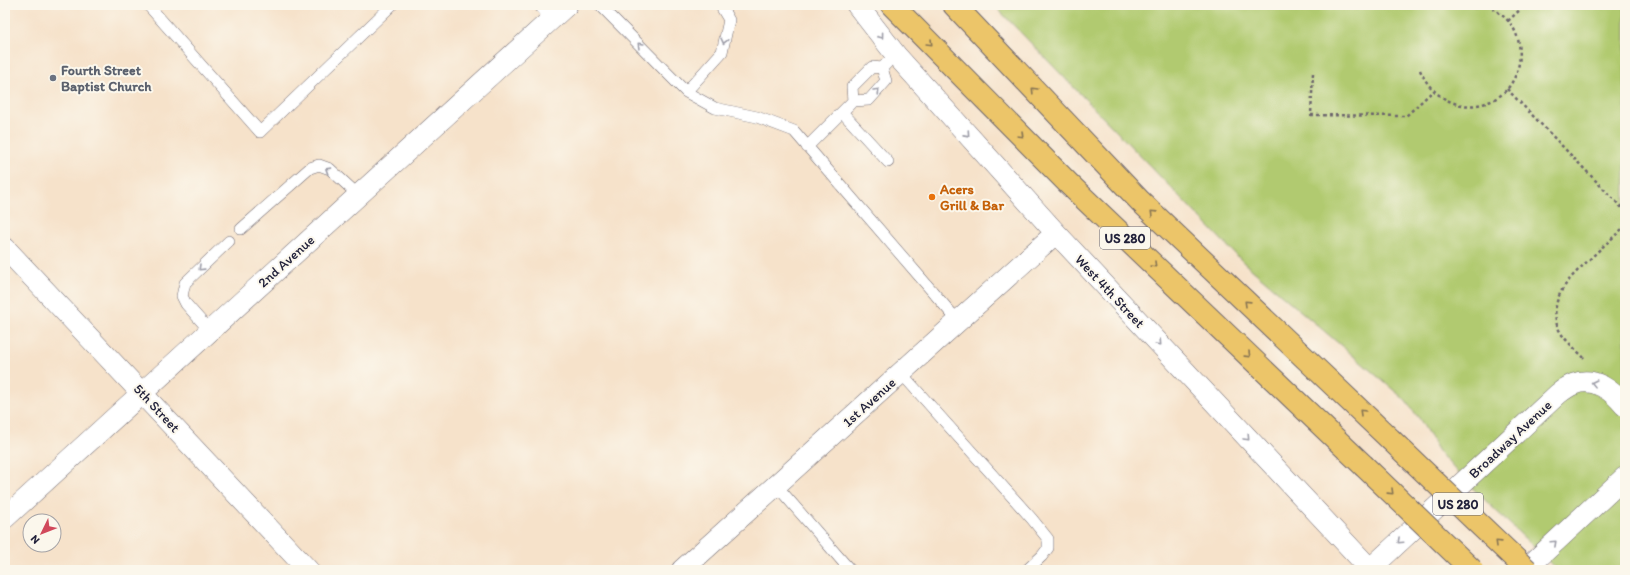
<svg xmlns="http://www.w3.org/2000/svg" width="1630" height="575" viewBox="0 0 1630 575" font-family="Itim,sans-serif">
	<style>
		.green { fill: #b1ca6f; stroke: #6a7655 }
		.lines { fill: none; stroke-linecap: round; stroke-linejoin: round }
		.service-casing { stroke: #6c656d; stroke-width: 12 }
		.minor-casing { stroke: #6c656d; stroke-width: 22 }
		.motorway-casing { stroke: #6c656d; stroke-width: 24 }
		.path { stroke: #6c656d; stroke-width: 2.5; stroke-dasharray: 3 3; stroke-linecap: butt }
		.service { stroke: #fff; stroke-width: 11 }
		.minor { stroke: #fff; stroke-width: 21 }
		.motorway { stroke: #ecc569; stroke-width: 22 }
		.motorway-bridge-casing { stroke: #6c656d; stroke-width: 24; stroke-linecap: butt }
		.motorway-bridge { stroke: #ecc569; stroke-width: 22 }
		.oneway { stroke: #9c9ca7 }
		.oneway2 { stroke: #877452 }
		.worship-dot { fill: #6b7280; stroke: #fbf7ec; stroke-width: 1.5 }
		.food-dot { fill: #e8710a; stroke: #fbf7ec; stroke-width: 1.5 }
		.labels { text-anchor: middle; stroke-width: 4; stroke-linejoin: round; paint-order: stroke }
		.shield { fill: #fbf7ec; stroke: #636270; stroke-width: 1 }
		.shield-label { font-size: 13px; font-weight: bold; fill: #22223b }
		.worship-label { font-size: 14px; font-weight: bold; fill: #5b616d; stroke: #fbf7ec; text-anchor: start }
		.food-label { font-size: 14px; font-weight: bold; fill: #c56008; stroke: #fbf7ec; text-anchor: start }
		.street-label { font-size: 14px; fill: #22223b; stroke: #fbf7ec }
	</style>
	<rect width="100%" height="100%" fill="#fbf7ec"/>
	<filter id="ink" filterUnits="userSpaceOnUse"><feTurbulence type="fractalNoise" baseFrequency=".025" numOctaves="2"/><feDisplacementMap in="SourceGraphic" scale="8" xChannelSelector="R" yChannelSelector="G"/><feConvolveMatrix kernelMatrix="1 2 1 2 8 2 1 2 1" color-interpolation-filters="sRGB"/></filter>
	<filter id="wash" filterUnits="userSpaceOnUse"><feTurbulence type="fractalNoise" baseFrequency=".012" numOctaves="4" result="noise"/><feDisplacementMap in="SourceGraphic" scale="16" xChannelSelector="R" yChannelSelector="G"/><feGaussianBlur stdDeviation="0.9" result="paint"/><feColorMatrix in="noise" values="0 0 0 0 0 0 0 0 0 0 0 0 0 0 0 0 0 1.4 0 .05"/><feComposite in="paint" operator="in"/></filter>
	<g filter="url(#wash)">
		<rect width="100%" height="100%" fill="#f6e2ca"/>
		<!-- green -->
		<path class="green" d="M994,5H1625V570H1558L1465,481L1440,453L1419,418L1404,399L1243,262Z"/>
	</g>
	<g filter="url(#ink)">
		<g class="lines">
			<!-- service casing -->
			<g class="service-casing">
				<path id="service" d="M148,5L260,132L392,5
					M539,5L551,19
					M600,5L686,92L722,52L729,20L720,5
					M686,92L715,108L757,117L794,131L958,321
					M853,101L852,87L872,67L882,68L887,63
					M842,112L888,162
					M807,147L853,101L869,100L886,81L882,68
					M241,229L310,168L319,165L330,169L358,195
					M209,330L186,304L182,296L185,283L229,241
					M901,373L1032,519L1048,539V548L1042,556L1027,570
					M776,485L850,570"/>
			</g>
			<!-- minor casing -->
			<g class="minor-casing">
				<path id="minor" d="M857,5L896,55L1056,233L1371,570
					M5,248L308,570
					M5,518L567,5
					M682,570L1056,233
					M1369,570L1558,394C1563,390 1569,386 1574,384C1594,376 1613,391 1625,406
					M1525,570L1625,477"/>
			</g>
			<!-- motorway casing -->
			<g class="motorway-casing">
				<path id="motorway" d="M892,5L1070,185L1363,465
					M954,5L1140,201L1390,439"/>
			</g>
			<!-- path -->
			<path class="path" d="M1508,21L1525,5
				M1420,70C1434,103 1471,117 1501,95C1522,78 1526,44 1510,23C1504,16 1498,12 1491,7
				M1313,73L1311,115L1406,116L1433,91
				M1507,89L1625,211
				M1584,358C1576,349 1561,338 1557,325C1549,295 1572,276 1591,258C1602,247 1614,237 1625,226"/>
			<!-- service -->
			<use href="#service" class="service"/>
			<!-- minor -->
			<use href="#minor" class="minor"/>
			<!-- motorway -->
			<use href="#motorway" class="motorway"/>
			<!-- motorway-bridge casing -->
			<g class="motorway-bridge-casing">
				<path id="motorway-bridge" d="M1390,439L1527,570
					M1363,465L1472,570"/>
			</g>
			<!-- motorway-bridge -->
			<use href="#motorway-bridge" class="motorway-bridge"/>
		</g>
		<!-- one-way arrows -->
		<defs><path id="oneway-chevron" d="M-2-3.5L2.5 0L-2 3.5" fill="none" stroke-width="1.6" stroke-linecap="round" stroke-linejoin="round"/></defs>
		<g class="oneway">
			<use href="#oneway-chevron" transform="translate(881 36) rotate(53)"/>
			<use href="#oneway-chevron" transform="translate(724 41) rotate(103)"/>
			<use href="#oneway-chevron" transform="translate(640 45) rotate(-135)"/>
			<use href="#oneway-chevron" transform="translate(877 91) rotate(-47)"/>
			<use href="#oneway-chevron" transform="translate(967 134) rotate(48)"/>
			<use href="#oneway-chevron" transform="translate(328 170) rotate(-148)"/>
			<use href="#oneway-chevron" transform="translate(201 268) rotate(136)"/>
			<use href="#oneway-chevron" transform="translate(1159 343) rotate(47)"/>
			<use href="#oneway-chevron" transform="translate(1594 383) rotate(-166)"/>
			<use href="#oneway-chevron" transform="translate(1247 438) rotate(47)"/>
			<use href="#oneway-chevron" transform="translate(1400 541) rotate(137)"/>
			<use href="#oneway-chevron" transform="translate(1554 543) rotate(-43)"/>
		</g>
		<g class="oneway2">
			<use href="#oneway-chevron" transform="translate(930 43) rotate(45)"/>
			<use href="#oneway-chevron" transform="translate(1034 90) rotate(-134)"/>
			<use href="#oneway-chevron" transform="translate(1021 135) rotate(45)"/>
			<use href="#oneway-chevron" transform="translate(1153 213) rotate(-136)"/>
			<use href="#oneway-chevron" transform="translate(1154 265) rotate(44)"/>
			<use href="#oneway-chevron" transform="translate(1247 303) rotate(-136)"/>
			<use href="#oneway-chevron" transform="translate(1248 355) rotate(44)"/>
			<use href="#oneway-chevron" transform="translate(1362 412) rotate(-136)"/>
			<use href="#oneway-chevron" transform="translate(1391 492) rotate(44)"/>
			<use href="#oneway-chevron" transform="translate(1498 543) rotate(-136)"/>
		</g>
	</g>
	<!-- markers -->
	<circle class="worship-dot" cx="53" cy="78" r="4"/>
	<circle class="food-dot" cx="932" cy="197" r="4"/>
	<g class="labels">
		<!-- shield labels -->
		<g class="shield">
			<rect x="1100" y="227" width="50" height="22" rx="3"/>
			<rect x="1433" y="493" width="50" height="22" rx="3"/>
		</g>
		<g class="shield-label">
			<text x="1125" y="243">US 280</text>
			<text x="1458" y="509">US 280</text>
		</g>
		<!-- worship labels -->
		<g class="worship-label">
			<text x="61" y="75">Fourth Street<tspan x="61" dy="16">Baptist Church</tspan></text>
		</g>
		<!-- food labels -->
		<g class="food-label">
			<text x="940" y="194">Acers<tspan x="940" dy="16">Grill &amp; Bar</tspan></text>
		</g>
		<!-- street labels -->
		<g class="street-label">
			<text transform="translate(286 261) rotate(-42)" y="5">2nd Avenue</text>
			<text transform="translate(1110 291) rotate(47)" y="5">West 4th Street</text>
			<text transform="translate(869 402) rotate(-42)" y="5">1st Avenue</text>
			<text transform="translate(157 408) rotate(47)" y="5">5th Street</text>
			<text transform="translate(1510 439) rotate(-43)" y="5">Broadway Avenue</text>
		</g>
	</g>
	<!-- margin -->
	<rect width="1630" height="575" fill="none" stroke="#fbf7ec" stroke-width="20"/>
	<!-- north arrow -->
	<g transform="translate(42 533) rotate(227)"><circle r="19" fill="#fbf7ec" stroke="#a4a2a5"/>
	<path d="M0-3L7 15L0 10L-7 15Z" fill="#d1495b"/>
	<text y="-6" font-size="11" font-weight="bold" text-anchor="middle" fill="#22223b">N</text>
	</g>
</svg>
